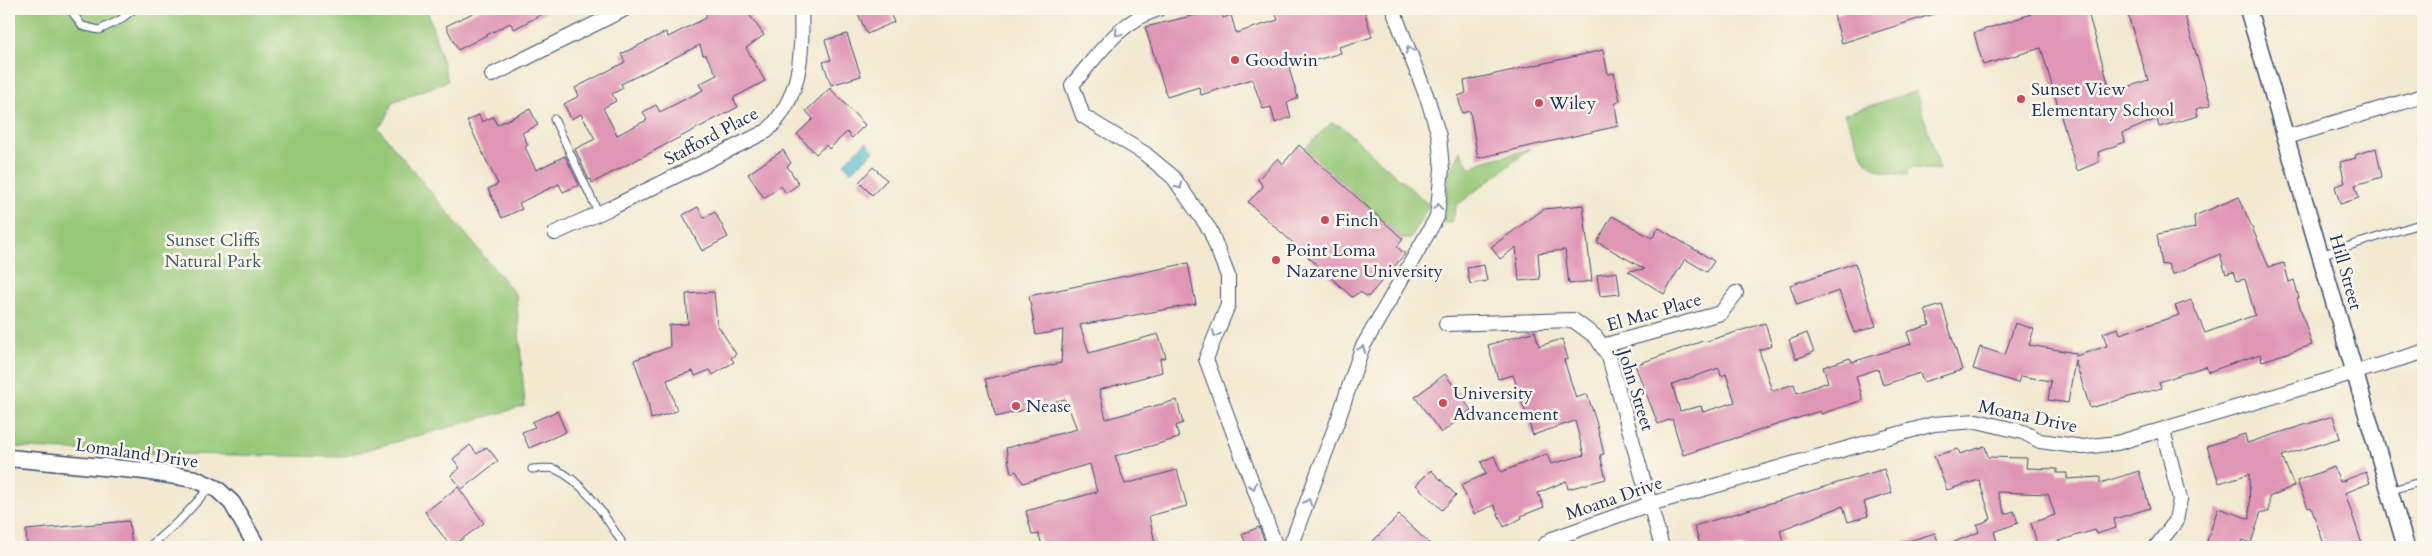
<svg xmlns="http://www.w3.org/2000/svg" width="2432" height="556" viewBox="0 0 2432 556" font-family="Cardo,serif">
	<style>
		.green { fill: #97c878; stroke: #597c6b }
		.water { fill: #4ab4c8; stroke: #327293 }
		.building { fill: #e096b5; fill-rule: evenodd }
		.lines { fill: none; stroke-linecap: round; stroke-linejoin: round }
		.service-casing { stroke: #3b4b6f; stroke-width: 9 }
		.minor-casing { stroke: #3b4b6f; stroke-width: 16 }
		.tertiary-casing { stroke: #3b4b6f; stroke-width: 19 }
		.service { stroke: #fff; stroke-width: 7 }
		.minor { stroke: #fff; stroke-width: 14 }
		.tertiary { stroke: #fff; stroke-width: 16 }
		.oneway { stroke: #8d97ae }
		.poi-dot { fill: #d1495b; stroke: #fbf7ec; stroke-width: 2 }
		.labels { text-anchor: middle; stroke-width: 5; stroke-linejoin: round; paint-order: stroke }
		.poi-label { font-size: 18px; fill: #1b2f5e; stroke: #fbf7ec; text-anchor: start }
		.street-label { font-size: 18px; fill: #1b2f5e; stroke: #fbf7ec }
		.park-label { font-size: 18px; fill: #405d66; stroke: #fbf7ec }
	</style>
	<rect width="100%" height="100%" fill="#fbf7ec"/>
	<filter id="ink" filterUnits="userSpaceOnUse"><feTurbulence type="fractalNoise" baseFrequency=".02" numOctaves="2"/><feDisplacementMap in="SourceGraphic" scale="10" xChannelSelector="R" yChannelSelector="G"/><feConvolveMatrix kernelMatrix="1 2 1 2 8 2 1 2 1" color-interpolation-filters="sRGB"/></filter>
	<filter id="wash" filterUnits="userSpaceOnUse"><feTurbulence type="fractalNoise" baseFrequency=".0096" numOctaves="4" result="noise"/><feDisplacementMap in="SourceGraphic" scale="20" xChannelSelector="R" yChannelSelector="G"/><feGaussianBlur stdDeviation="1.12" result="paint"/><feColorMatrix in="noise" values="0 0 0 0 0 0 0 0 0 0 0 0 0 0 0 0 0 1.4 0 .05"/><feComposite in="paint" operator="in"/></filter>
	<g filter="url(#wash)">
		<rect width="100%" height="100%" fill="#f2e9d0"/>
		<!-- green -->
		<path class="green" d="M9,9H427L448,81L392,102L386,119L378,128L516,295L525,406L341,457L129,453L9,447Z
			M1916,91L1940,170L1908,168V175C1855,173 1866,152 1844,114Z
			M1331,123L1341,126L1429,205L1410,239H1403L1305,148Z
			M1530,149L1456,206L1452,223H1443L1449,172L1460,150L1469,168L1482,162Z"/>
		<!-- water -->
		<path class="water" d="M866,142L874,151L851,172L844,163Z"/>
		<g id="blocks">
			<!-- building -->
			<path class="building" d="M481,9H552L514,29L510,23L458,50L446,26Z
				M706,9L748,13L764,35L746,48L765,81L733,98L738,107L592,183L591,179L589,180L575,149L595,139L581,114L571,119L564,104L579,96L575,88L625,62L621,54L666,32L668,37L706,18ZM700,45L703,55H706L717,75L699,84L703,90L660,112L656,105L643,112L647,120L617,135L603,108L616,101L612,94L623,88L621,84Z
				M856,9H888L894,22L867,34Z
				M1221,9L1223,18L1231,15L1236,33L1278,20L1274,9H1364L1372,37L1339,47L1341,53L1289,68L1298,98L1287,103L1291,117L1275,123L1271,107L1263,109L1252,79L1201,95L1199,87L1167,97L1145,27Z
				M1852,9H1940V12L1842,43L1834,15Z
				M2030,9H2087L2111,93L2148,80L2126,9H2183L2211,105L2196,109L2198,116L2159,127L2157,119L2123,133L2125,142L2098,152L2099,162L2077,171L2041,48L1983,65L1974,33L2031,14Z
				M847,34L861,76L831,85L823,62L831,60L825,40Z
				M1603,50L1608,74L1614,73L1620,101L1615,104L1618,126L1478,158L1470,111L1462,113L1458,96L1466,93L1464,81Z
				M830,88L865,125L852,138L847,132L829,149L826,145L816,154L797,134L813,119L806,111Z
				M530,109L538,125L522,133L528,145L525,147L536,170L565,156L579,185L563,192L559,184L519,203L522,209L502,218L488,189L498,184L467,121L479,115L482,122L493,117L497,125Z
				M1299,145L1403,239L1397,247L1405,254L1368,297L1360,292L1352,297L1248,202L1263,187L1258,179L1278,158L1283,164Z
				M2376,148L2382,177L2355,185L2359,198L2340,204L2335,186L2345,183L2340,162L2356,158L2355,155Z
				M783,150L791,163L787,166L799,184L786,193L781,186L764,198L748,174Z
				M873,167L887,180L872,195L859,182Z
				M2239,197L2269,267L2284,263L2289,282L2294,280L2299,298H2297L2312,345L2262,361L2260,354L2208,372L2206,366L2159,382L2161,388L2090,408L2075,360L2068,403L2048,400L2051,381L2020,376L2018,383L1973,369L1980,347L2005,355L2015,323L2034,329L2029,345L2076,353V356L2107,346L2103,333L2118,328L2120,334L2179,315L2175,306L2191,300L2205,333L2255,315L2245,279L2236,281L2233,272L2226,274L2220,254L2172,275L2168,264L2162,265L2157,235L2195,228L2194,216Z
				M1583,205L1592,281L1569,284L1565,250L1538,253L1540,279L1519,281L1516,247L1500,259L1491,247L1544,209Z
				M698,207L704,218L715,212L728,237L702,251L683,215Z
				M1612,216L1652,238L1659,228L1714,261L1707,272L1685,259L1664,294L1628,271L1645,269L1597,242Z
				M1188,263L1196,304L1080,325L1089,353L1158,334L1166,357L1160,359L1162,372L1099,390L1106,419L1177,400L1183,423L1176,426L1179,438L1115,456L1125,484L1177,470L1187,506L1149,516L1156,547H1055V543L1042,546L1039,534L1032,535L1026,511L1097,492L1090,464L1023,483L1016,471L1011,473L1006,448L1077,429L1065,399L996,417L985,379L1061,363L1063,330L1036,335L1029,296Z
				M1855,263L1876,326L1854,333L1839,291L1797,305L1790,285Z
				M1484,265L1487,281L1470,284L1467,268Z
				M1617,272L1620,294L1600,296L1597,275Z
				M714,292L717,324L736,354L731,358L734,362L713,375L710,370L695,376L693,371L667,380L677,411L651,419L648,401L634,360L670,347L669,325L688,324L686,294Z
				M1942,305L1962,370L1923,382L1920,373L1883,385L1878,369L1856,376L1863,400L1821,414L1820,411L1683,455L1672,419L1658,424L1635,365L1703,341L1704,342L1765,323L1772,346L1759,350L1772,391L1794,384L1797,393L1828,382L1823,367L1850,358L1852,362L1911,344L1907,332L1930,325L1925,310ZM1719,368L1721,376L1726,374L1735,402L1703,412L1701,406L1680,411L1672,384Z
				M1535,331L1539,346L1562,339L1568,359L1564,360L1576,398L1587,394L1596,421L1604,454L1600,455L1606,479L1568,489L1566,481L1538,493L1544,507L1521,516L1522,518L1504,527L1494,505L1474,514L1461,485L1486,474L1481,462L1494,456L1501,472L1547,454L1551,464L1584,455L1575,421L1533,435L1513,375L1498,379L1488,345Z
				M1807,333L1814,352L1796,359L1789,340Z
				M1445,374L1471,410L1441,433L1415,397Z
				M557,411L566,432L529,448L522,432L535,427L532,422Z
				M2333,416L2340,438L2282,456L2294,486L2269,497V512H2261L2251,543L2242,540L2240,547H2205L2218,508L2250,519L2249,474L2219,483L2207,446L2245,434L2247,443Z
				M470,445L477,454L487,447L498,461L462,489L451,475L460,468L453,459Z
				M1985,446L1988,457L2027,458L2026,468L2057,469V473H2067V479L2100,477V483L2139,471L2150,508L2114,519L2116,528L2096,534L2095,530L2038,547L2031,523L2055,515L2048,494L1997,492L2005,514L2014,511L2018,523L1994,532L1999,547H1942L1979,532L1977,525L1991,519L1979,480L1947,490L1934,456L1958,449L1960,454Z
				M2334,467L2340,482L2366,472L2370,483L2345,493L2363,547H2325L2311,507L2308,508L2297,481Z
				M1884,469L1892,493L1864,502L1868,516L1848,522L1843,506L1780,530L1783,541L1765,547H1701L1694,526Z
				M1431,470L1456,495L1442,510L1416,485Z
				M458,487L484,523L451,547L425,512Z
				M1399,515L1433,547H1367Z
				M129,521L132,547H27L26,530Z
				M1259,527L1267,547H1247L1242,534Z
				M1935,533L1940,547H1900L1899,544Z"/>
		</g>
	</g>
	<g filter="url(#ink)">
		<use href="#blocks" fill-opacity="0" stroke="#3b4b6f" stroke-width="1"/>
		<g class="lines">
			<!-- service casing -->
			<g class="service-casing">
				<path id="service" d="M70,9L82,26L99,30L120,20L134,9
					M554,119L599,214
					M2320,255L2423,223
					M532,469C538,469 549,467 555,469C585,482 604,515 621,541V547
					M2389,491L2423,481
					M149,547L182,518L211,486"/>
			</g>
			<!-- minor casing -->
			<g class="minor-casing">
				<path id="minor" d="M1159,9C1120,20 1098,55 1072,85L1083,116L1144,153L1173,177L1210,230L1228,276V305L1206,359L1276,547
					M492,75L625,9
					M2287,137L2423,96
					M555,233L615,206L767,131C801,98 803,53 801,9
					M1446,324L1573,320L1596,337L1609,357L1662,547
					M1602,346L1721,313L1736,293
					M1290,547L1339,417L1362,348L1437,217L1442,169L1439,136L1428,100L1395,15V9
					M1542,547L1552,539L1650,504L1934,424L1977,421L2023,432L2040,441L2083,447L2117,443L2423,352
					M2156,547L2176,521L2180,499L2163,430"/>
			</g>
			<!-- tertiary casing -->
			<g class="tertiary-casing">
				<path id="tertiary" d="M2248,9L2406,547
					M9,458L145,471L195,479L217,489L232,503L257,547"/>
			</g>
			<!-- service -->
			<use href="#service" class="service"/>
			<!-- minor -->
			<use href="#minor" class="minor"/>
			<!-- tertiary -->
			<use href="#tertiary" class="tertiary"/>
		</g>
		<!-- one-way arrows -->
		<defs><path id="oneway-chevron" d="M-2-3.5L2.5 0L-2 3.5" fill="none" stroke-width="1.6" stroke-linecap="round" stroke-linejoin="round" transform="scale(1.25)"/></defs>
		<g class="oneway">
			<use href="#oneway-chevron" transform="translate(1118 33) rotate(131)"/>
			<use href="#oneway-chevron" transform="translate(1409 50) rotate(-111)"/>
			<use href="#oneway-chevron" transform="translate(1179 186) rotate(55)"/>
			<use href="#oneway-chevron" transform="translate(1438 207) rotate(-84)"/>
			<use href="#oneway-chevron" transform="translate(1216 334) rotate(112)"/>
			<use href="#oneway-chevron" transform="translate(1362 349) rotate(-67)"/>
			<use href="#oneway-chevron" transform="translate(1253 486) rotate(70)"/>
			<use href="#oneway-chevron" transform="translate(1308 502) rotate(-70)"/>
		</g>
	</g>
	<!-- markers -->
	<g class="poi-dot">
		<circle cx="1235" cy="60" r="5"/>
		<circle cx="2021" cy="99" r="5"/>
		<circle cx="1539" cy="103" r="5"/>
		<circle cx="1325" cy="220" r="5"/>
		<circle cx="1276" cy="260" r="5"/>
		<circle cx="1443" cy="403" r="5"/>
		<circle cx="1016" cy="406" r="5"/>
	</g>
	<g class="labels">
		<!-- poi labels -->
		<g class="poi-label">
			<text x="1245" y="66">Goodwin</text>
			<text x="2031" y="95">Sunset View<tspan x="2031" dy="21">Elementary School</tspan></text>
			<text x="1549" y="109">Wiley</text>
			<text x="1335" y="226">Finch</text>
			<text x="1286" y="256">Point Loma<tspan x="1286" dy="21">Nazarene University</tspan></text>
			<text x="1453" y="399">University<tspan x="1453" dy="21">Advancement</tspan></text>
			<text x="1026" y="412">Nease</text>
		</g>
		<!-- street labels -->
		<g class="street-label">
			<text transform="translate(711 136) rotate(-28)" y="6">Stafford Place</text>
			<text transform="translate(2346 272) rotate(74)" y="6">Hill Street</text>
			<text transform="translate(1654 312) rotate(-16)" y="6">El Mac Place</text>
			<text transform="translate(1636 390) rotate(73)" y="6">John Street</text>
			<text transform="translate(2028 416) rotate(12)" y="6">Moana Drive</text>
			<text transform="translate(137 453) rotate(8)" y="6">Lomaland Drive</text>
			<text transform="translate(1614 498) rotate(-19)" y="6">Moana Drive</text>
		</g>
		<!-- park labels -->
		<g class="park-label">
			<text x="213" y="246">Sunset Cliffs<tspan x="213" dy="21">Natural Park</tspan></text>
		</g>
	</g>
	<!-- margin -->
	<rect width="2432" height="556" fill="none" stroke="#fbf7ec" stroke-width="30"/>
</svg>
